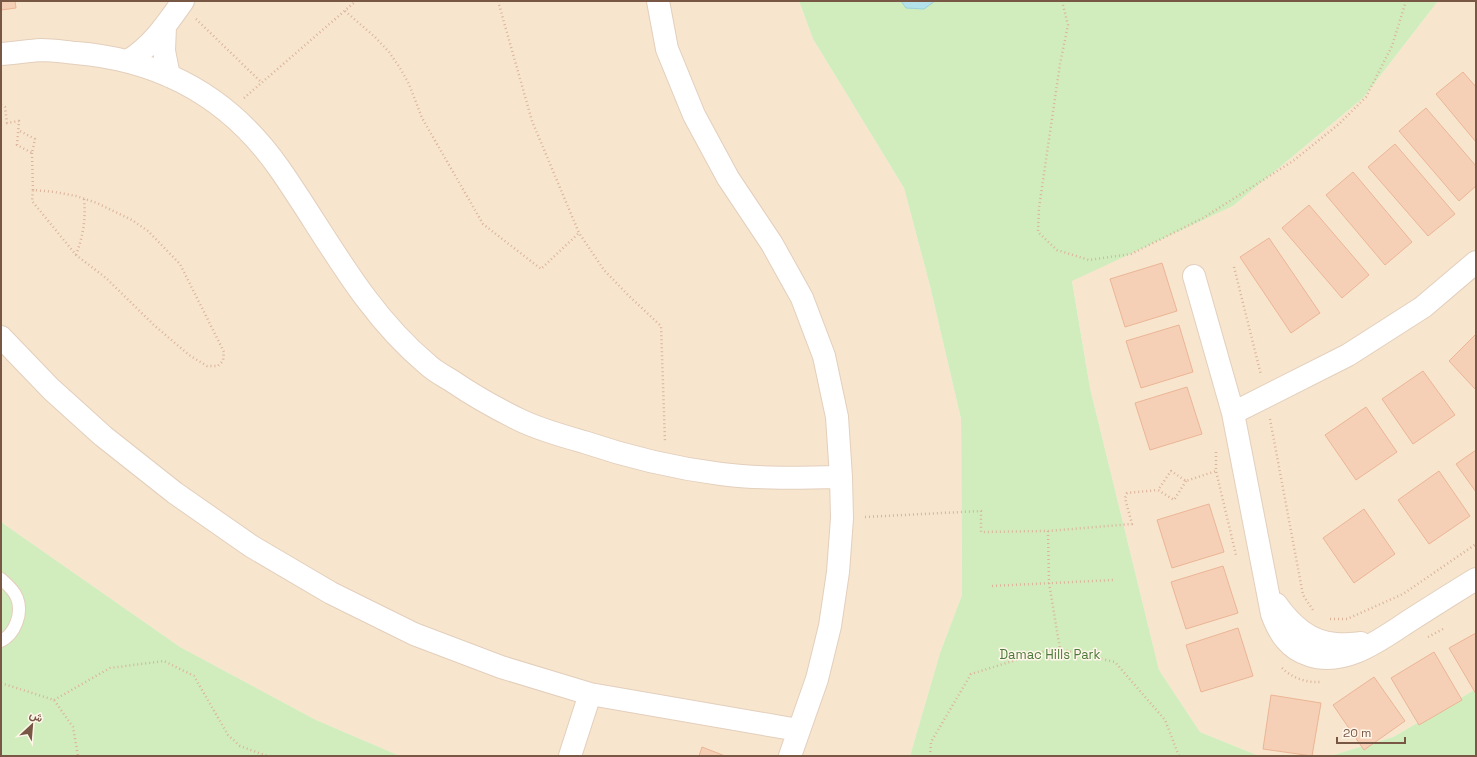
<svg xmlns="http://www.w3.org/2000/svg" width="1477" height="757" viewBox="0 0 1477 757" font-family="'Space Grotesk',Vazirmatn,sans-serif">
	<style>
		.residential { fill: #f7e5ce }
		.green { fill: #d1edbe }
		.water { fill: #b4e2ea; stroke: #99d2dc }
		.building { fill: #f6d0b6; stroke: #ebb595 }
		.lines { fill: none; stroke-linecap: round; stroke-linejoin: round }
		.lane-casing { stroke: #e3cfbc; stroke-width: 14 }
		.street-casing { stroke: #e3cfbc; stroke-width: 24 }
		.path { stroke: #dbb399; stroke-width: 2.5; stroke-dasharray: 1 3; stroke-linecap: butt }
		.lane { stroke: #fff; stroke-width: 12 }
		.street { stroke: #fff; stroke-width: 22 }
		.labels { text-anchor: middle; stroke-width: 3; stroke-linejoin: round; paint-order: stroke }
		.park-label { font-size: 13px; fill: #4c793a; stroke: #fff6e9 }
	</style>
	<rect width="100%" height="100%" fill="#fef3e1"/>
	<!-- residential -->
	<path class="residential" d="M1,1H799L813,39L904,188L930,286L961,419L962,595L940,653L910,756H400L316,720L180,647L1,522Z
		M1438,1H1476V689L1393,737L1330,756H1259L1200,732L1159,670L1090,388L1072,280L1233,206L1363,98Z"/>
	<!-- green -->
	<path class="green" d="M799,1H1438L1363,98L1233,206L1072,281L1090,388L1159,670L1200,732L1259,756H910L940,653L962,595L961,419L930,286L904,188L813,39Z
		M1,522L180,647L316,720L400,756H1Z
		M1476,689V756H1330L1393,737Z"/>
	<!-- water -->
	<path class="water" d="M901,1H935L924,9L906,8Z"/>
	<!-- building -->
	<path class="building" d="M1,1H15L16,8L1,10Z
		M1463,72L1476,87V142L1436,94Z
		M1426,108L1476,166V186L1459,201L1399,131Z
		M1395,144L1455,214L1428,236L1368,167Z
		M1353,172L1412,242L1385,265L1326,195Z
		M1309,205L1369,275L1342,298L1282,228Z
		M1269,238L1320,313L1291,333L1240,257Z
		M1162,263L1177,311L1125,327L1110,279Z
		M1179,325L1193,372L1141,388L1126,341Z
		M1476,334V390L1449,361Z
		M1423,371L1455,415L1413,444L1382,399Z
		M1187,387L1202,434L1150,450L1135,403Z
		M1366,407L1397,452L1356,480L1325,435Z
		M1476,450V492L1456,464Z
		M1439,471L1470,516L1429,544L1398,500Z
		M1209,504L1224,552L1172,568L1157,520Z
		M1364,509L1395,554L1354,583L1323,538Z
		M1223,566L1238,613L1186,629L1171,582Z
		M1238,628L1253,676L1201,692L1186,645Z
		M1476,633V694L1449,648Z
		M1434,652L1462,700L1419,725L1391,678Z
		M1374,677L1405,721L1364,750L1333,705Z
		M1271,695L1321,703L1312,756L1263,749Z
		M702,747L725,756H699Z"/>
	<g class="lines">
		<!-- lane casing -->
		<g class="lane-casing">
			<path id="lane" d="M1,579C7,584 14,590 17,598C23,613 15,634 1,641"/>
		</g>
		<!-- street casing -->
		<g class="street-casing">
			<path id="street" d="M658,1L667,49L694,115L728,178L772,244L802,298L824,356L837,417L841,477L842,518L838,572L830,626L817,679L790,756
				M165,26L164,51L169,76
				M1,54C14,53 28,51 41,50C53,50 65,52 76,53C161,60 230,98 279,168C326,235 363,311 427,364C434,371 444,376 452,381C474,396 497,409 522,421C541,430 563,436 584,442C628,457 674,468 721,474C761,479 801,478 841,477
				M128,61C153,45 166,25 183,1
				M1194,276L1233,413L1272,614C1279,633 1289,649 1309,655C1345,667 1380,640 1409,621C1431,607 1453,593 1476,579
				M1,337L51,389L103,436L175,493L251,546L331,593L414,634L501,667L590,694L798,730
				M1233,413L1348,355L1423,307L1476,262
				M1276,604C1291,625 1309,642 1336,644C1344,645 1352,644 1361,643
				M570,756L590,694"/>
		</g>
		<!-- path -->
		<path class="path" d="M498,1L532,121L579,233L604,270L629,296L661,326L665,442
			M1062,1L1068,25L1060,64L1039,208L1038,232L1057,250L1089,260L1131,254L1203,218L1293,161L1339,124L1366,97L1392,46L1406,1
			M345,11L375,37L389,52L400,68L409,84L422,118L483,224L541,269L579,233
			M196,19L262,83
			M244,98L356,1
			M1,105L5,107L7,123L19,121L17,145L32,153L35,139L18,130
			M32,153L33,190L55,192L76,196L97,203L132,220L148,231L180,264L224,352L223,361L218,366H207L189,355L155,326L106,278L76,255L32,201L33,190
			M76,255C83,236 86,220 84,199
			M1234,267L1261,375
			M1270,419L1303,595L1313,610
			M1216,452V471L1236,555
			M1186,481L1174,500L1158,490L1171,471L1186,481L1216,471
			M865,517L981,511V532L1048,531L1132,524L1125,498L1127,493L1158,490
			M1048,531L1049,583L1060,649
			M992,586L1113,580
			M1330,619H1347L1403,594L1476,544
			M1428,637L1443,629
			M1282,668C1292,678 1307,683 1321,682
			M1,683L54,700L73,727L78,756
			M54,700L110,668L164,661L194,676L228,735L240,746L267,756
			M930,756L931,742L971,674L1045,651L1060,649L1115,662L1165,720L1179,756"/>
		<!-- lane -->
		<use href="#lane" class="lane"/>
		<!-- street -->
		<use href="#street" class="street"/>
	</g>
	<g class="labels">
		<!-- park labels -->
		<g class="park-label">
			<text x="1050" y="659">Damac Hills Park</text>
		</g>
	</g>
	<!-- border -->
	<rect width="1477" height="757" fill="none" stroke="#785745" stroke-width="4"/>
	<!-- north arrow -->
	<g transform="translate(32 725) rotate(26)" stroke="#fff6e9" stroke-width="3" paint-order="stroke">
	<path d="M0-3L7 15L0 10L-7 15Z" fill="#785745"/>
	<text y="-6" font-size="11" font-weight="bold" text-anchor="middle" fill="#785745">ش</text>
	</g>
	<!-- scale -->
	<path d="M1337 737v6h68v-6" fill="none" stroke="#785745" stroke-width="2"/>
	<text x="1343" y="737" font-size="12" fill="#785745" stroke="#fff6e9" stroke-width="3" paint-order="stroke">20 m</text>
</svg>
